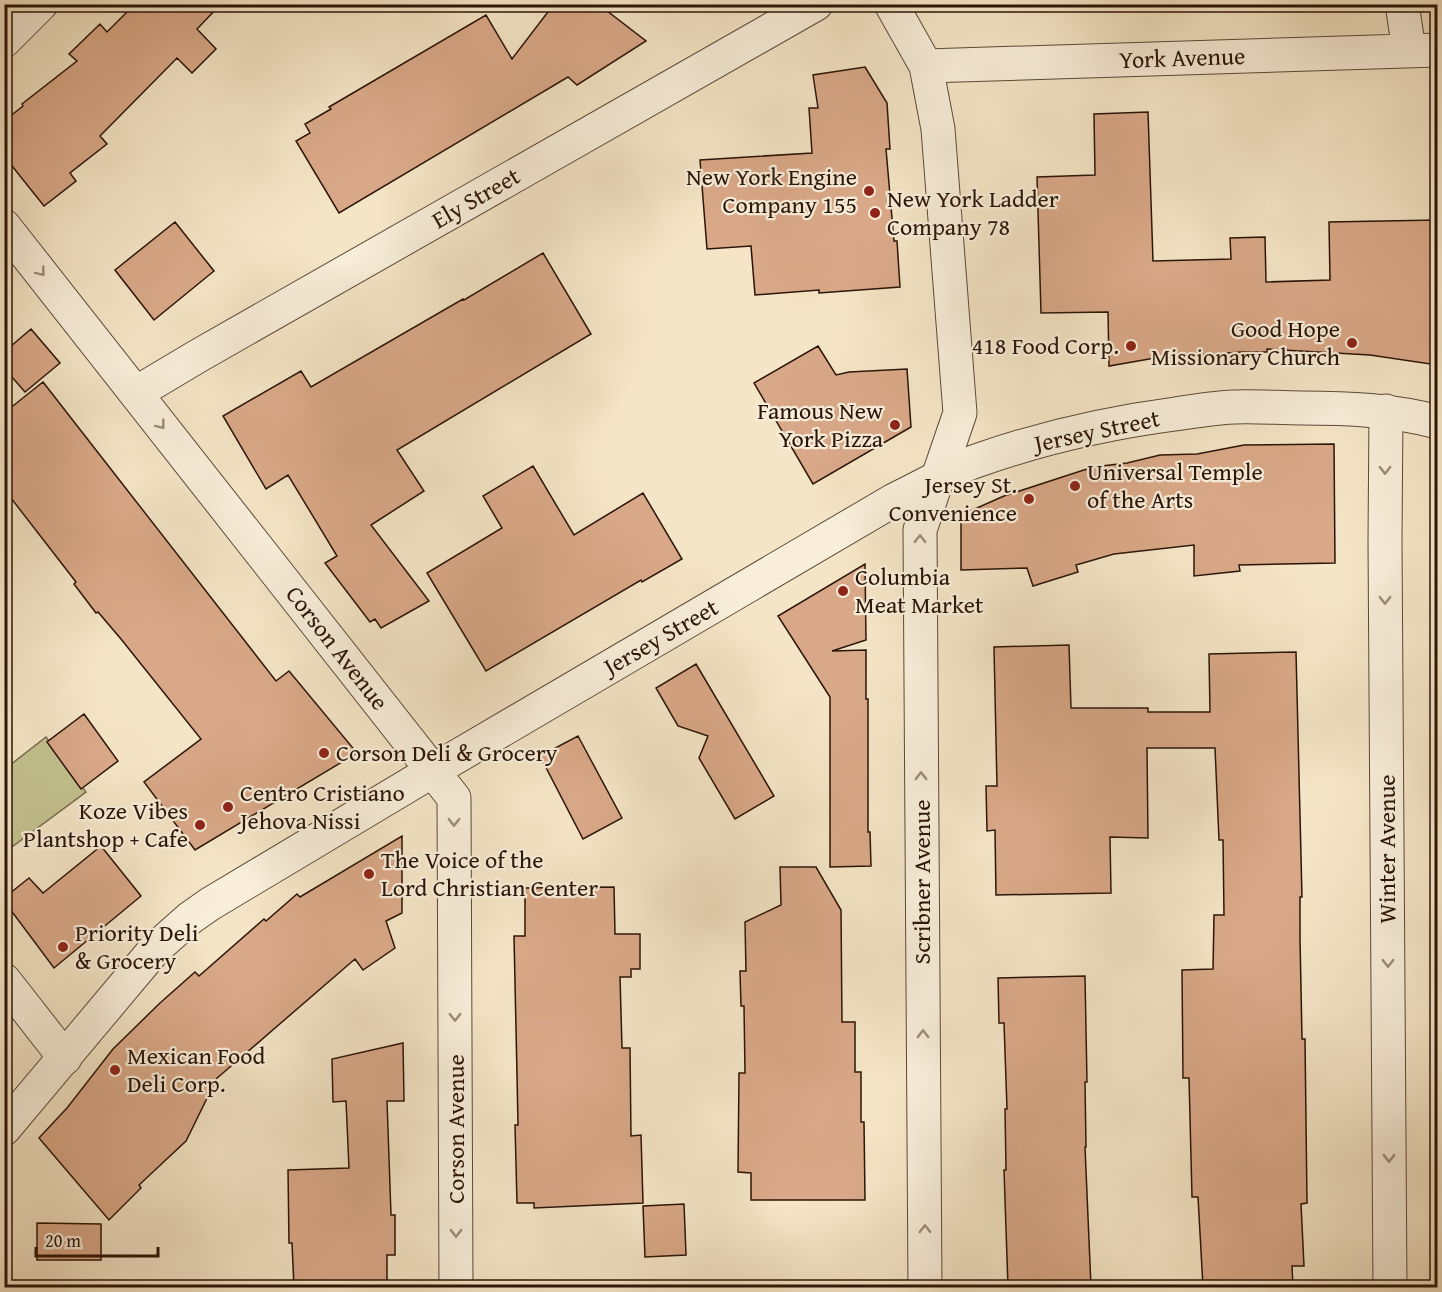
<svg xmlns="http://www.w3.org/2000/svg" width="1442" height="1292" viewBox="0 0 1442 1292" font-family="'Gentium Book Plus',serif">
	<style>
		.green { fill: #c3c290; stroke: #776b4c; stroke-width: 1.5 }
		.building { fill: #d9a888; stroke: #2b1407; stroke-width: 1.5 }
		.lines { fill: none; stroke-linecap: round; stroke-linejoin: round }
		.minor-casing { stroke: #5d4837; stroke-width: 35 }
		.tertiary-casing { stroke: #5d4837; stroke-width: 35 }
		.minor { stroke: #f8eeda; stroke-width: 33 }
		.tertiary { stroke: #f8eeda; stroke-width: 33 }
		.oneway { stroke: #9c8c7b }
		.poi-dot { fill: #8f2418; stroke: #f8eeda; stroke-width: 2 }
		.labels { text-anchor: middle; stroke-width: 4.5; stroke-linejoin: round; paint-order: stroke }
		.street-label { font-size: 24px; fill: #2b1407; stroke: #f8eeda }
		.poi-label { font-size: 24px; fill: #2b1407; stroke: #f8eeda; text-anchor: start }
	</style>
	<rect width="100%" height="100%" fill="#f4e5c6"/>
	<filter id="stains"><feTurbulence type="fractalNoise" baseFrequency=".00333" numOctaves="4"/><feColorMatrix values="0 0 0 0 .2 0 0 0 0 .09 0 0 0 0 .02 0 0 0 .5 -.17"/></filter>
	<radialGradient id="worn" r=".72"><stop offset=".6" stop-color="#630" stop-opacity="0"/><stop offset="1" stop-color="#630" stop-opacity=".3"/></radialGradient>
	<!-- green -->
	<path class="green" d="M46,737L86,792L5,852V769Z"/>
	<!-- building -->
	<path class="building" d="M135,4H221L197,29L216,49L192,73L177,58L100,136L107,144L70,173L76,181L44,206L4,156V121L23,106L22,104L77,61L69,54L100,24L107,32Z
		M554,4H598L646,41L577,85L568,77L339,213L296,141L310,133L305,124L331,109L329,107L486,15L512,59Z
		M865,67L887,103L890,149H886L894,241H897L900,287L819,293V290L755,295L751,246L707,249L700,160L812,153L809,108H818L813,75Z
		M1148,112L1153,261L1231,259L1230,238L1265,237L1266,282L1330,280L1329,222L1437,220V365L1370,355L1267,349V352H1242L1155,358L1109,366L1108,312L1041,313L1037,177L1095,175L1094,114Z
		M175,222L214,271L154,320L115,270Z
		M543,253L591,334L397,450L424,491L371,525L429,601L381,628L375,619L370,622L325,563L337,556L288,475L266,489L223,416L301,371L311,387L463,299L464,300Z
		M31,329L60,363L25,392L4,368V352Z
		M818,346L836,375L849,372L907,369L911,427L813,484L754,383Z
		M43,382L276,681L289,671L357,753L195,850L144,782L201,739L121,639L98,612L96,613L74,584L76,582L4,489V413Z
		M1334,444L1335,563L1239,565L1240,571L1194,576V545L1114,554L1076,565L1078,572L1033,586L1027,568L961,570V515L1004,496L1093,467L1127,463L1160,455L1197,454L1244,445Z
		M533,466L574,535L643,493L682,559L642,582L641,580L486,671L427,573L502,528L483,496Z
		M865,564L866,640L832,651L866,650V699H868V832H870L871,866L830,867V697L778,616Z
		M1069,645L1071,708H1148V712H1210L1209,654L1296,652L1302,897H1300V938L1302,1039H1305L1307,1203L1301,1204L1304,1266H1292L1293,1287H1203L1198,1197H1192L1189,1078H1183L1182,970L1213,969L1214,915H1224L1223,840H1219L1215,748H1147L1148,838L1110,837L1111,893L996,895L995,830L987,831L986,786H997L994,647Z
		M696,664L774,796L735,819L699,758L708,736L678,726L656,688Z
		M84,714L118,761L81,789L47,742Z
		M578,736L622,818L583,839L540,756Z
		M402,836V913L386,921L395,948L363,970L355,959L216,1079L209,1086H213L186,1141L139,1185L141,1188L109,1220L39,1138L67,1108L113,1049L160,1003L195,972L199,976L264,919L266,921L297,894L300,897Z
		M101,846L141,896L54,968L4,901V898L29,878L43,893Z
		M780,867H816L841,910L842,1022H855V1072H861V1122H864L865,1200H751V1173L738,1172L739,1073H745L744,1006H741L740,971H746L745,922L781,905Z
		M614,887L615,934H640V969H631V977H620L622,1048H630L631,1136L641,1135L643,1203L534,1208V1203H517L515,1125H518L517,1075L514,936H525V888Z
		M1085,976L1087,1082H1085L1086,1147H1085L1091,1287H1008L1004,1170H1006L1005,1109H1007L1004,1023H999L998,978Z
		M403,1043L404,1101H387L391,1215H395V1255H387V1287H294L292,1243H289L288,1170L349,1168L346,1101L333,1102L332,1059Z
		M684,1204L686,1255L645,1257L643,1206Z
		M37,1223L101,1224V1260H37Z"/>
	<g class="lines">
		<!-- minor casing -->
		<g class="minor-casing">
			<path id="minor" d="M891,4L926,66L938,129L960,413L920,530L925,1288
				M1402,4L1409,50
				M4,41L41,4
				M926,66L1438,50
				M4,226L454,798L456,1288
				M136,393L198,356L816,4
				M1386,411L1385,541L1390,1288
				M4,980L65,1058"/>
		</g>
		<!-- tertiary casing -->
		<g class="tertiary-casing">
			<path id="tertiary" d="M4,1129L155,949L190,918L210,904L434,770L894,500C921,487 948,471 976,461C1041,438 1107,423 1175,414C1194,411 1214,408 1234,407C1257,406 1279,408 1302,408C1348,408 1393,410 1438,422"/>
		</g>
		<!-- minor -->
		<use href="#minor" class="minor"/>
		<!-- tertiary -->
		<use href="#tertiary" class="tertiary"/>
	</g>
	<!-- one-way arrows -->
	<defs><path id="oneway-chevron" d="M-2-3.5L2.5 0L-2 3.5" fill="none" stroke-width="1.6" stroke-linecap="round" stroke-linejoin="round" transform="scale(1.5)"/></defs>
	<g class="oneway">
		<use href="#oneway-chevron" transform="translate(41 272) rotate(52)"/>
		<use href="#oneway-chevron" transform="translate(161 425) rotate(52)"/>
		<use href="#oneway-chevron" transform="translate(1385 470) rotate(90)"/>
		<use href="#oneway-chevron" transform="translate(920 539) rotate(-89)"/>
		<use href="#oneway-chevron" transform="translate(1385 600) rotate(90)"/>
		<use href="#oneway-chevron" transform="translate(921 776) rotate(-90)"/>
		<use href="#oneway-chevron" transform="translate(454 822) rotate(90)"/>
		<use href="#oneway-chevron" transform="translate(1388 963) rotate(90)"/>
		<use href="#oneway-chevron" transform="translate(455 1017) rotate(90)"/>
		<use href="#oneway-chevron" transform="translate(923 1034) rotate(-90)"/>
		<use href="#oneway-chevron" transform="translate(1389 1158) rotate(90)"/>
		<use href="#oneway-chevron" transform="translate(925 1229) rotate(-90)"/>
		<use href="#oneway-chevron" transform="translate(456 1233) rotate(90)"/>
	</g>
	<!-- markers -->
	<g class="poi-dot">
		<circle cx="869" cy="191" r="6"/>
		<circle cx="875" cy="213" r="6"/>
		<circle cx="1352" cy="343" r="6"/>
		<circle cx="1131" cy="346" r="6"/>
		<circle cx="895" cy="425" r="6"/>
		<circle cx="1075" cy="486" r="6"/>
		<circle cx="1029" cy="499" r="6"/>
		<circle cx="843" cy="591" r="6"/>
		<circle cx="324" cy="753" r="6"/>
		<circle cx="228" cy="807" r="6"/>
		<circle cx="200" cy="825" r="6"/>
		<circle cx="369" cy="874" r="6"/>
		<circle cx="63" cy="947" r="6"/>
		<circle cx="115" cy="1070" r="6"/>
	</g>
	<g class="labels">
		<!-- street labels -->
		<g class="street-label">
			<text transform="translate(1182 58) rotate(-2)" y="8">York Avenue</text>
			<text transform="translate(476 198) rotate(-30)" y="8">Ely Street</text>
			<text transform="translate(1097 431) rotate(-12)" y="8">Jersey Street</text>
			<text transform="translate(661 637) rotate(-30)" y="8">Jersey Street</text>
			<text transform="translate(337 648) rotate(52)" y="8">Corson Avenue</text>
			<text transform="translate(1387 849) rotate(-90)" y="8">Winter Avenue</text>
			<text transform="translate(922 882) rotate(-90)" y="8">Scribner Avenue</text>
			<text transform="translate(456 1129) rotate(-90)" y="8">Corson Avenue</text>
		</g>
		<!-- poi labels -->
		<g class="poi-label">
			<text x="857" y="185" text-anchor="end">New York Engine<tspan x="857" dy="28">Company 155</tspan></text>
			<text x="887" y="207">New York Ladder<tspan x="887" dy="28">Company 78</tspan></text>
			<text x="1340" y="337" text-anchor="end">Good Hope<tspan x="1340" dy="28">Missionary Church</tspan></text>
			<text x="1119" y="354" text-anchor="end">418 Food Corp.</text>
			<text x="883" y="419" text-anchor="end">Famous New<tspan x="883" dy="28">York Pizza</tspan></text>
			<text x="1087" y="480">Universal Temple<tspan x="1087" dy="28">of the Arts</tspan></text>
			<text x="1017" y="493" text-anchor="end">Jersey St.<tspan x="1017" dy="28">Convenience</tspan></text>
			<text x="855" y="585">Columbia<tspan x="855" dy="28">Meat Market</tspan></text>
			<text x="336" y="761">Corson Deli &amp; Grocery</text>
			<text x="240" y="801">Centro Cristiano<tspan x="240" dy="28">Jehova Nissi</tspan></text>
			<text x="188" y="819" text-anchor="end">Koze Vibes<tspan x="188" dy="28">Plantshop + Cafe</tspan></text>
			<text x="381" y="868">The Voice of the<tspan x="381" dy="28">Lord Christian Center</tspan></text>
			<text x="75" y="941">Priority Deli<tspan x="75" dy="28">&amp; Grocery</tspan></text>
			<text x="127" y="1064">Mexican Food<tspan x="127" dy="28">Deli Corp.</tspan></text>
		</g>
	</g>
	<!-- margin -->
	<rect width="1442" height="1292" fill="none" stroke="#f4e5c6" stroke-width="24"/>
	<rect x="6" y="6" width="1430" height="1280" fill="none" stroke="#2b1407" stroke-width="3"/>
	<rect x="12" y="12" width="1418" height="1268" fill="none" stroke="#2b1407" stroke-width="1.5"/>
	<!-- scale -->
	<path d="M36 1247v9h122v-9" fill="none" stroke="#2b1407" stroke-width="3"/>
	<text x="45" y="1247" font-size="18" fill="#2b1407" stroke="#f8eeda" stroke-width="4.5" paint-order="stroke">20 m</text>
	<rect width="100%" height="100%" filter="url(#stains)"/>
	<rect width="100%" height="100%" fill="url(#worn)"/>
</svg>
